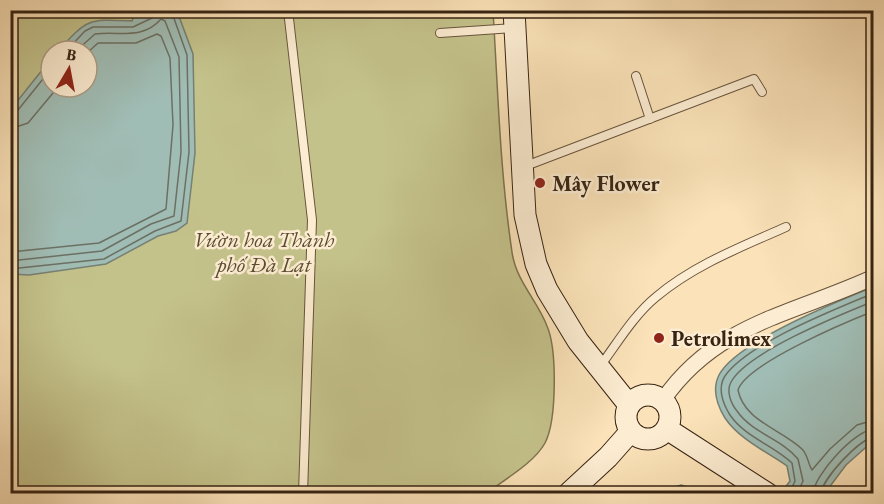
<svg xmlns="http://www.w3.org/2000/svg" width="884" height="504" viewBox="0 0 884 504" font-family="'EB Garamond',serif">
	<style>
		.green { fill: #c4c28b; stroke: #7e734f; stroke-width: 1.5; fill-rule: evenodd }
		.water { fill: #a0bdb5; stroke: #768074; stroke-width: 1.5 }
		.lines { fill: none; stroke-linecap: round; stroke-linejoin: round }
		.shore { stroke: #6c7064; stroke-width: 1.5 }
		.service-casing { stroke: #68543c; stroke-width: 10 }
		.minor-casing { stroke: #68543c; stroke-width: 17 }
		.secondary-casing { stroke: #372413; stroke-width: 23 }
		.service { stroke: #fcecd1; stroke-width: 8 }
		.minor { stroke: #fcecd1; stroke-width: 15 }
		.secondary { stroke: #fcecd1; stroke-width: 21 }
		.poi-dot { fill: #8f2418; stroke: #fcecd1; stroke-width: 2 }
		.labels { text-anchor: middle; stroke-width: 5; stroke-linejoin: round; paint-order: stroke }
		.poi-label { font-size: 22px; font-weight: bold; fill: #372413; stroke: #fcecd1; text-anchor: start }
		.park-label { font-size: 22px; font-style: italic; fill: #5a4c31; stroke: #fcecd1 }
	</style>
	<rect width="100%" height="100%" fill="#fbe2b8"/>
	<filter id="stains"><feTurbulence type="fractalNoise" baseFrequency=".00333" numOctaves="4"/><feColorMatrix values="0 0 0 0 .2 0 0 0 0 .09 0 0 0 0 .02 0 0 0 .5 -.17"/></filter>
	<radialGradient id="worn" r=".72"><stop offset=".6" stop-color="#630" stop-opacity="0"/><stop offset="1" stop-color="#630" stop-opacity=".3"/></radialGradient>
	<!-- green -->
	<path class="green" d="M10,11H493C498,91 500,172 512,252C516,281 537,300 547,326C557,349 557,420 545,443C534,463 505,479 487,493H11ZM51,51H87V87H51Z"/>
	<!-- water -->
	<path class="water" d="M150,10L177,11L193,54L195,153L187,223L176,231L158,236L106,264L29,275L11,274V109L51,59V87H87V51H58C88,18 88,19 132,21L133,18L144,16Z
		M873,287V441L846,465L825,493H781L790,481L787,466C767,452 739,439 725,418C717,405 712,389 719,375C736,342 838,301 873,287Z
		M681,485L706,493H656L658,492Z"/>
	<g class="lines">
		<!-- shore -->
		<path class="shore" d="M66,51L85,31L93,27H133L152,18L155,10
			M10,112L18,110L51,69
			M10,129L28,123L58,87
			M10,252L99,243L166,209L173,125L170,58L161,36L157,34L136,43H98L87,53
			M10,261L102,251L151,224L174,216L181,152L179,57L165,21L161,19C143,40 119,31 95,34L76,51
			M10,269L104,259L155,231L181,221L189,152L187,55L171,10
			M874,311C846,322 746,364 738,390C744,421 781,429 802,449C808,455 808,464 812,470L830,449L857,425L874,420
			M789,494L795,481L792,463C773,445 745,437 730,415C723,404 717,388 725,376C748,343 836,309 874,293
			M797,494L803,481L798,459C782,439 752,433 737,411C731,404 726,391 731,382C747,352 842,314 874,301
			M813,494C814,475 855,430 874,429
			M821,494C822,479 859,439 874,437"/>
		<!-- service casing -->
		<g class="service-casing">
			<path id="service" d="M288,10L312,220L303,494
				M873,10L874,11
				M440,33L514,28
				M636,76L650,119
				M523,167L754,79L762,92
				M601,365C618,342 634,315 656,297C694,265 741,247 786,227"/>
		</g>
		<!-- minor casing -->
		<g class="minor-casing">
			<path id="minor" d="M663,400C716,323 794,314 874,277"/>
		</g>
		<!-- secondary casing -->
		<g class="secondary-casing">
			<path id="secondary" d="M514,10L525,215L536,264L547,290L578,341L629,405
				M626 417a22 22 0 1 1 44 0a22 22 0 1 1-44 0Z
				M667,429L768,494
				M568,494L608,457L631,431"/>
		</g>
		<!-- service -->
		<use href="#service" class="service"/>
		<!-- minor -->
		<use href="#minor" class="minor"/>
		<!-- secondary -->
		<use href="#secondary" class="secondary"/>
	</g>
	<!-- markers -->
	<g class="poi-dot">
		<circle cx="540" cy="183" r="6"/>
		<circle cx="659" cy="338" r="6"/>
	</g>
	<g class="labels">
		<!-- poi labels -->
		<g class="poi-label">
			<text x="552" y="191">Mây Flower</text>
			<text x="671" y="346">Petrolimex</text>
		</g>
		<!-- park labels -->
		<g class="park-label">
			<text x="264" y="247">Vườn hoa Thành<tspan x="264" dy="25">phố Đà Lạt</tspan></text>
		</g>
	</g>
	<!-- margin -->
	<rect width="884" height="504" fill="none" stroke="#fbe2b8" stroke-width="36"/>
	<rect x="12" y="12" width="860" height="480" fill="none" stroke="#372413" stroke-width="3"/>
	<rect x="18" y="18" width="848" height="468" fill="none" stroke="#372413" stroke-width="1.5"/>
	<!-- north arrow -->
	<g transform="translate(69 69) rotate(10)"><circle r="28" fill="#fcecd1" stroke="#ad9c85" stroke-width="1.5"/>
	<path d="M0-4.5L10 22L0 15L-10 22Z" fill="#8f2418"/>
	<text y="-9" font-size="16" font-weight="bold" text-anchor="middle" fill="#372413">B</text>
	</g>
	<rect width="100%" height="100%" filter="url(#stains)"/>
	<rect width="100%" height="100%" fill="url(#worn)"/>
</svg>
